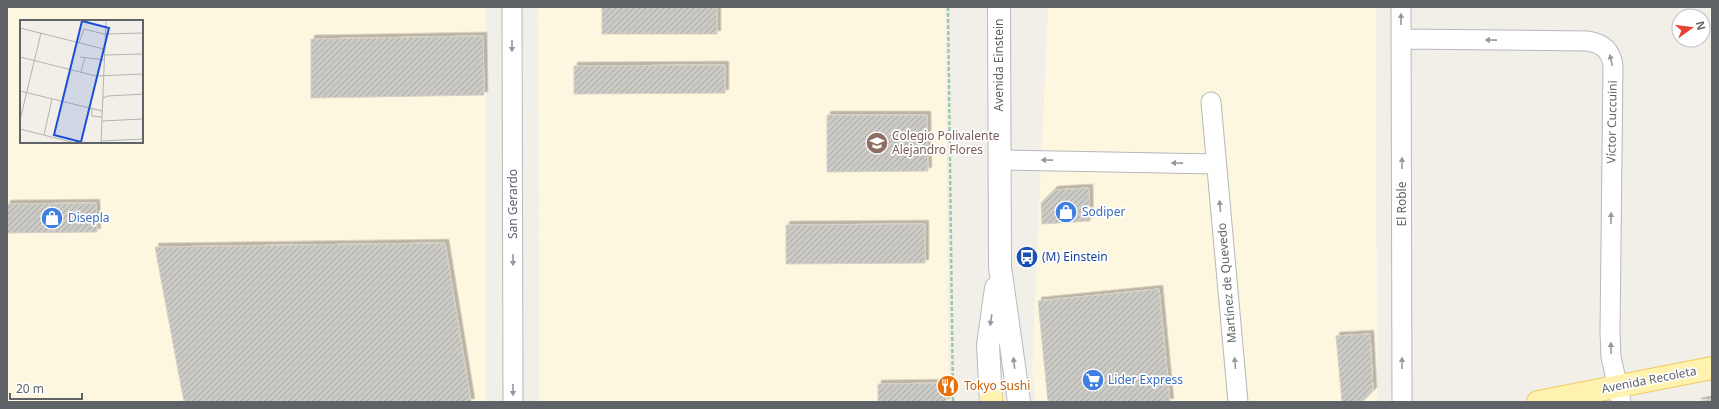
<svg xmlns="http://www.w3.org/2000/svg" width="1719" height="409" viewBox="0 0 1719 409" font-family="'Noto Sans',sans-serif">
	<style>
		.commercial { fill: #fef7e0; fill-rule: evenodd }
		.building { fill: url(#building-hatch); stroke: #d6d1c6; filter: url(#shadow) }
		.lines { fill: none; stroke-linecap: round; stroke-linejoin: round }
		.minor-casing { stroke: #b5b8bc; stroke-width: 21 }
		.secondary-casing { stroke: #b6babf; stroke-width: 24 }
		.primary-casing { stroke: #f2c960; stroke-width: 24 }
		.path { stroke: #9cc7a9; stroke-width: 2.5; stroke-dasharray: 4 2; stroke-linecap: butt }
		.minor { stroke: #fff; stroke-width: 19 }
		.secondary { stroke: #fff; stroke-width: 22 }
		.primary { stroke: #fff2af; stroke-width: 22 }
		.oneway { fill: #979a9d }
		.labels { text-anchor: middle; stroke-width: 3.5; stroke-linejoin: round; paint-order: stroke }
		.street-label { font-size: 12px; fill: #5f6368; stroke: #fff }
		.education-label { font-size: 12px; fill: #785e54; stroke: #fff; text-anchor: start }
		.shop-label { font-size: 12px; fill: #366cbe; stroke: #fff; text-anchor: start }
		.transit-label { font-size: 12px; fill: #164399; stroke: #fff; text-anchor: start }
		.food-label { font-size: 12px; fill: #c56008; stroke: #fff; text-anchor: start }
		.inset-road { fill: none; stroke: #b3b3b1; stroke-width: 1 }
		.view { fill: #1d4ed8; fill-opacity: 0.15; stroke: #1d4ed8; stroke-width: 2 }
		.inset-edge { fill: none; stroke: #5f6368; stroke-width: 2 }
	</style>
	<defs>
		<pattern id="building-hatch" width="6" height="6" patternUnits="userSpaceOnUse"><rect width="6" height="6" fill="#cccac5"/><path d="M-1 1l2-2M0 6l6-6M5 7l2-2" fill="none" stroke="#a9a8a4"/></pattern>
		<filter id="shadow"><feDropShadow dx="3.5" dy="-3.5" stdDeviation="0" flood-color="#0004"/></filter>
	</defs>
	<rect width="100%" height="100%" fill="#f1efe8"/>
	<!-- commercial -->
	<path class="commercial" d="M7,7H486V402H7ZM21,21H142V142H21Z
		M538,7H945L949,402H539Z
		M1048,7H1376L1377,400L1367,402H1036L1032,371Z"/>
	<!-- building -->
	<path class="building" d="M602,7H717V34H602Z
		M483,36L484,95L311,98V39Z
		M725,65V93L574,94V66Z
		M827,115H927L928,171L827,172Z
		M1089,188L1090,221L1042,224L1041,203L1054,190Z
		M96,203L97,232L7,233V204Z
		M925,224V263L786,264V225Z
		M445,243L471,402H184L155,247Z
		M1159,289L1170,402H1048L1038,301Z
		M1370,334L1373,391L1363,401L1342,402L1336,336Z
		M946,383V402H878V384Z
		M1711,399V402H1698Z"/>
	<g class="lines">
		<!-- minor casing -->
		<g class="minor-casing">
			<path id="minor" d="M512,7L513,402
				M1401,7L1402,402
				M1401,39L1587,41C1602,43 1611,50 1613,66L1610,333L1611,357L1621,402
				M1211,102L1238,402
				M999,160L1216,164"/>
		</g>
		<!-- secondary casing -->
		<g class="secondary-casing">
			<path id="secondary" d="M999,7L1000,267L1019,402
				M991,402L988,345L996,288"/>
		</g>
		<!-- primary casing -->
		<g class="primary-casing">
			<path id="primary" d="M991,398V402
				M1538,402L1712,368"/>
		</g>
		<!-- path -->
		<path class="path" d="M948,7L953,402"/>
		<!-- minor -->
		<use href="#minor" class="minor"/>
		<!-- secondary -->
		<use href="#secondary" class="secondary"/>
		<!-- primary -->
		<use href="#primary" class="primary"/>
	</g>
	<!-- one-way arrows -->
	<defs><path id="oneway-solid" d="M-6-.8H1V-3.2L6.5 0L1 3.2V.8H-6Z"/></defs>
	<g class="oneway">
		<use href="#oneway-solid" transform="translate(1401 19) rotate(-90)"/>
		<use href="#oneway-solid" transform="translate(1491 40) rotate(-179)"/>
		<use href="#oneway-solid" transform="translate(512 46) rotate(90)"/>
		<use href="#oneway-solid" transform="translate(1611 60) rotate(-103)"/>
		<use href="#oneway-solid" transform="translate(1047 160) rotate(-179)"/>
		<use href="#oneway-solid" transform="translate(1177 163) rotate(-179)"/>
		<use href="#oneway-solid" transform="translate(1402 163) rotate(-90)"/>
		<use href="#oneway-solid" transform="translate(1220 206) rotate(-95)"/>
		<use href="#oneway-solid" transform="translate(1611 218) rotate(-89)"/>
		<use href="#oneway-solid" transform="translate(513 260) rotate(90)"/>
		<use href="#oneway-solid" transform="translate(991 320) rotate(99)"/>
		<use href="#oneway-solid" transform="translate(1611 348) rotate(-92)"/>
		<use href="#oneway-solid" transform="translate(1014 363) rotate(-97)"/>
		<use href="#oneway-solid" transform="translate(1235 363) rotate(-95)"/>
		<use href="#oneway-solid" transform="translate(1402 363) rotate(-90)"/>
		<use href="#oneway-solid" transform="translate(513 390) rotate(90)"/>
	</g>
	<!-- icons -->
	<defs>
		<g id="school-disc" transform="scale(1.15)"><circle r="9.5" fill="#8d6e63" stroke="#fff"/><path d="M0-5L7-2L0 1L-7-2ZM-4 1L0 2.5L4 1V4Q0 6-4 4Z" fill="#fff"/></g>
		<g id="shop-disc" transform="scale(1.15)"><circle r="9.5" fill="#3f7fe0" stroke="#fff"/><path d="M-5-2.5h2.3a2.7 3.5 0 0 1 5.4 0H5L5.5 6h-11ZM-1.5-2.5h3a1.5 2.3 0 0 0-3 0Z" fill="#fff"/></g>
		<g id="bus-disc" transform="scale(1.15)"><circle r="9.5" fill="#1a4fb4" stroke="#fff"/><path d="M-5-6H5V4H4V6H2V4H-2V6H-4V4H-5ZM-3.5-4V0h7V-4ZM-3.5 1.2v1.5H-2V1.2ZM2 1.2v1.5H3.5V1.2Z" fill="#fff"/></g>
		<g id="supermarket-disc" transform="scale(1.15)"><circle r="9.5" fill="#3f7fe0" stroke="#fff"/><path d="M-6-5.5h2.5l.6 2H6L4.5 2H-2.5L-4.4-4H-6ZM-1.5 3.2a1.3 1.3 0 1 0 .1 0ZM3 3.2a1.3 1.3 0 1 0 .1 0Z" fill="#fff"/></g>
		<g id="restaurant-disc" transform="scale(1.15)"><circle r="9.5" fill="#e8710a" stroke="#fff"/><path d="M-5-6h1v4h1v-4h1v4h1v-4h1v5L-1.5 .5V6h-2V.5L-5-1ZM5-6V6H3V1.5H1.5Q1.5-4 5-6Z" fill="#fff"/></g>
	</defs>
	<g fill-rule="evenodd">
		<use href="#school-disc" x="877" y="143"/>
		<use href="#shop-disc" x="1066" y="212"/>
		<use href="#shop-disc" x="52" y="218"/>
		<use href="#bus-disc" x="1027" y="257"/>
		<use href="#supermarket-disc" x="1093" y="380"/>
		<use href="#restaurant-disc" x="948" y="386"/>
	</g>
	<g class="labels">
		<!-- street labels -->
		<g class="street-label">
			<text transform="translate(999 65) rotate(-90)" y="4">Avenida Einstein</text>
			<text transform="translate(1612 122) rotate(-89)" y="4">Víctor Cuccuini</text>
			<text transform="translate(513 204) rotate(-90)" y="4">San Gerardo</text>
			<text transform="translate(1402 204) rotate(-90)" y="4">El Roble</text>
			<text transform="translate(1227 283) rotate(-95)" y="4">Martínez de Quevedo</text>
			<text transform="translate(1649 380) rotate(-11)" y="4">Avenida Recoleta</text>
		</g>
		<!-- education labels -->
		<g class="education-label">
			<text x="892" y="140">Colegio Polivalente<tspan x="892" dy="14">Alejandro Flores</tspan></text>
		</g>
		<!-- shop labels -->
		<g class="shop-label">
			<text x="1082" y="216">Sodiper</text>
			<text x="68" y="222">Disepla</text>
			<text x="1108" y="384">Lider Express</text>
		</g>
		<!-- transit labels -->
		<g class="transit-label">
			<text x="1042" y="261">(M) Einstein</text>
		</g>
		<!-- food labels -->
		<g class="food-label">
			<text x="964" y="390">Tokyo Sushi</text>
		</g>
	</g>
	<!-- overview -->
	<g transform="translate(20 20)">
		<rect width="123" height="123" fill="#f1efe8"/>
		<path class="inset-road" d="M0,8L84,29M59,23L64,9L84,14L123,13M85,35L123,34M0,37L76,56L123,54M60,37L85,40M61,52L65,37M0,71L82,91M83,78L88,76L123,74M72,88V96L82,97M0,100L21,13M82,101L123,99M0,109L55,123M24,115L32,79M81,121L123,119M81,123L86,0"/>
		<path class="view" d="M62,1L89,8L61,122L34,115Z"/>
		<rect width="123" height="123" class="inset-edge"/>
	</g>
	<!-- border -->
	<rect width="1719" height="409" fill="none" stroke="#5f6368" stroke-width="16"/>
	<!-- north arrow -->
	<g transform="translate(1691 28) rotate(76)"><circle r="19" fill="#ffffff" stroke="#bfc1c3"/>
	<path d="M0-3L7 15L0 10L-7 15Z" fill="#ea4335"/>
	<text y="-6" font-size="11" font-weight="bold" text-anchor="middle" fill="#5f6368">N</text>
	</g>
	<!-- scale -->
	<path d="M10 393v6h72v-6" fill="none" stroke="#5f6368" stroke-width="2"/>
	<text x="16" y="393" font-size="12" fill="#5f6368" stroke="#ffffff" stroke-width="3" paint-order="stroke">20 m</text>
</svg>
